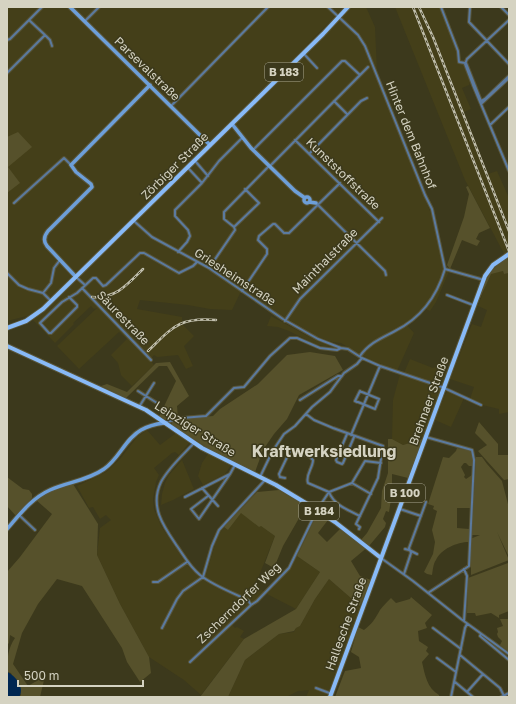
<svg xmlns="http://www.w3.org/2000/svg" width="516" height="704" viewBox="0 0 516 704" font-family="'Golos Text',sans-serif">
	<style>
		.built { fill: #443f19 }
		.green { fill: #56512b }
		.water { fill: #002752 }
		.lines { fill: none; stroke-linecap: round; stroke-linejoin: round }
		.street-casing { stroke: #58553a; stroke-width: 4 }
		.secondary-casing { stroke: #58553a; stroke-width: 5.5 }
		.primary-casing { stroke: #58553a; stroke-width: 6 }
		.street { stroke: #5b7a9f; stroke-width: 2 }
		.secondary { stroke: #6d9fd9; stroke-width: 3.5 }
		.primary { stroke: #88baf7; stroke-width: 4 }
		.rail-casing { stroke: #c1bfad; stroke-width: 2.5 }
		.rail { stroke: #3c391c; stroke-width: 1; stroke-dasharray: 3; stroke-linecap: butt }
		.labels { text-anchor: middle; stroke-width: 3; stroke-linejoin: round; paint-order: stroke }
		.shield { fill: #3c391c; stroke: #a7a590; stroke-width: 1 }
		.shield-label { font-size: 11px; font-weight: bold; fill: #d5d3c2 }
		.street-label { font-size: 12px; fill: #d5d3c2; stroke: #3c391c }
		.district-label { font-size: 16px; font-weight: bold; fill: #d5d3c2; stroke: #3c391c }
	</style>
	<rect width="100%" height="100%" fill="#3c391c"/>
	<!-- built -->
	<path class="built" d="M7,7H344L263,90L40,308L27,316L7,321Z
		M351,7H366L375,27L377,72L433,219L444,272L436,291L422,310L406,324L414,333L397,371L369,359L341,343L332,342L320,338L279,314L242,289L232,310L210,309L188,305L140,300L137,309L182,317V324L194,336L184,346L193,366L186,369L178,355L157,357L154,355L150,360L154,365L132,386L121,375L118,363L111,355L127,339L119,332L79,369L57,346L97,308L94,309L91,306L73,323L74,324L55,343L32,319L39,314L134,224L210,146L344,15Z
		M395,7H441L470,82L469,85L462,88L471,109L464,112L488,174L497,171L509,198V263L465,180Z
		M448,268L450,269L436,302L430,311L426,309L435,297Z
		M503,271L504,274L509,273V412L499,414V409L482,405L470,399L474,387L450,379L472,324L481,327L487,310L478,306L490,273Z
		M271,316L317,341L332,345H340L344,346L331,347L317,345L289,331L278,327L267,326Z
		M410,359L433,368L435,367L447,371L443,384L440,385L404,373Z
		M400,374L440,387L441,390L423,439L403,445L392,439L393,400Z
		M448,390L464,398L451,427L435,420L444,397Z
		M147,430L160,445L176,433L188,441L189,443L179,455L175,452L172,453L154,468L159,475L156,482L153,499L154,509L161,526L181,556L189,567L202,580L206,575L217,537L224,527L228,530L241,512L259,527L260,525L275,536L258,578L253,585L265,592L231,622L233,626L235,628L237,627L244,631L240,637L244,639L201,695L184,680L149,657L120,604L97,555L100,528L111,520L106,515L100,519L93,507L89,508L77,486L106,472L120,459L137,437Z
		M208,454L231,465L225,474L203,485L198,476L202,463Z
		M182,460L194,489L173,500L161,505L162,494L165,483L169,475Z
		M297,556L320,572L296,609L267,594L286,573Z
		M329,579L360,606L328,697H306L309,690L298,691L286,697H228L245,660L279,634L294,632L296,628L300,626L315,599Z"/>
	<!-- green -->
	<path class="green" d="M18,132L32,147L8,167L20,183L7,193V137Z
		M468,186L490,228L479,233L476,239L480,241L477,246L462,240L450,269L447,265L464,217L469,194L466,187Z
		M507,258L509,263V273L504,274L503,271L491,274L477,305C485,283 486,271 507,258Z
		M310,352L335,356L343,370L299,395L287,419L274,434L263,450L255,472L217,454L172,425V422L182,419L213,416L220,409L258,384L287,355Z
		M170,362L189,396L177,406L178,418L166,421L159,417L176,381L167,366H159L126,398L101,386L107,384L127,392L156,363Z
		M479,422L498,444V455H509V479L504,480L478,451L487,445L475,433Z
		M388,439H392L403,445L423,439L408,478L392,474V493L389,512L386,511L383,519L386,523L385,527L369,546L351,561L360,576L371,580L360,606L329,579L315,599L300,626L296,628L294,631L279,634L245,660L228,697H200L244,639L296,609L320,572L297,556L318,512L328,520L318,533L327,542L343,526L361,540L367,533L381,508L382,491L388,473Z
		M457,448L471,451L473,460V466H469L466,463H464L461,467L465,475L464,477L466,479L472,475L470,508H457V528L469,529L470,539L480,535H472L476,457H482L487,464L502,481L509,508V557L497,532L509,560L471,575V549L469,542C457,542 441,549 436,560C433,564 433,570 432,575L427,574L424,572L433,554L435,542L432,530L437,511L433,509L434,506L428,504L443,457L449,458L456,451Z
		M7,477L23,489L29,490L32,494V498L16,516L7,506Z
		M73,484L98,524L97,555L120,604L149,657L151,673L140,682L127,662L122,648L82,586L57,579L38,604L22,633L13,664L28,686L45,676L40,697H19L21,695L11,673L7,672C7,659 8,648 15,638L10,635L9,643L7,645V572L20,557L52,514L36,500L55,489Z
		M279,490L306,506L283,546L274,568L265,563L275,536L261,526L259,527L241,513L228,530L224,527L257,492Z
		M509,561V611L499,615V618L491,613L476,616L475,613H467L468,578L508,563Z
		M411,597L432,615L425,623L427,628L418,631L419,641L428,647L426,651L429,654L422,662C425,675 427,688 439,695V697H335L345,671L361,668L359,657L351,652L358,627L364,630C372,624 375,619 380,610C383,606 387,602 391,598L396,603L410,599Z
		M500,619H509V652L500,645L502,641L498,637L497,634L498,632L497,628L503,626Z"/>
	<!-- water -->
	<path class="water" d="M7,672C16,676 25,688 19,697H7Z"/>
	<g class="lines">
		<!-- street casing -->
		<g class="street-casing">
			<path id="street" d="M328,7L358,35L365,46L425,195L432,209L445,269
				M441,7L458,51L459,62L465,63
				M470,7L469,22L509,64
				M501,7L509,15
				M509,20L467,59L465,64L473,85L509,171
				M85,21L99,7
				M45,35L50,40L52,46
				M7,40L10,39L42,7
				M304,54L317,68
				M466,63L481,101
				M7,73L45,35L29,20
				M334,101L347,114
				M481,101L485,99L509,76
				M482,103L509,78
				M171,106L268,7
				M490,125L509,107
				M295,140L379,222
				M254,149L342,61H345L360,75
				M310,153L361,101L367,98
				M196,162L208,176
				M270,166L368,67
				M189,169L202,183
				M14,203L64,158L71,165
				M318,205L385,271L386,275
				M134,221L152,237L209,268L283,319L318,339L341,348L348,349L362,358L380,366L442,387L481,405
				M234,227L259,203L245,189
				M178,252L187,242L190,236L188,230L175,216V210L202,183L219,161L242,138
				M209,268L235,230L234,227L224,219V212L269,166
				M445,269L484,280
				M7,273L19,285L28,289L43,293L50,300
				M76,277L85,285
				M82,288L151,360
				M242,291L267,254V249L258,240L259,236L273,224H275L284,233H289L340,183
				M43,293L51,283L54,268L60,260
				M447,295L473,305
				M69,297L77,305V307L51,333H49L40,323L62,302L77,293L93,278H96L103,286L106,285L140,253H144L179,273L193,266L197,262
				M285,321L300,299L382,218
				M360,356C369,343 382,338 395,331C421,318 437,296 445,269
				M138,391L157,403
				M300,400L338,376H342
				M357,402L355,401L360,391L361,392
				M358,402L375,409L379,399L362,392
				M139,407L154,383
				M306,414L314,420L333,428L383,446L378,478L356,524L360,527L359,529
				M166,422L182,418L206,416L234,388L244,387L270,356L290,338H297L320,348L337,350L341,348
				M347,434L336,460L337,462L342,464L343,463L354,437
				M351,435L380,366
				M426,437L472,450L474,460L469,566L428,593
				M194,443C183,455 169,467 161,482C149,507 164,527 177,546C184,556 190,567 200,575C214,586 233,593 248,600L251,605
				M260,477L272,452L284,434L295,426L312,407L330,392L344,373L357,364L362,358
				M285,478L280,477L279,474L290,451L294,450L310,457L313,460C313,468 305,475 308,483L329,492L352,483L371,494
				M352,483L365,461L381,463
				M202,488L218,506
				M329,492C334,505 348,510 360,516
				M208,496L191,509L199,519L230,474
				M185,497L230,474L235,465
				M400,509L421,516
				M19,515L35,530
				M405,549L409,550
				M411,551L417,554
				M381,558L413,581L461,619L509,654
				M404,574L411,553L409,548L426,502
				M153,582H158L187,562
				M464,621L467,576L464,569
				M162,628L177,599L183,591L203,577L212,546L219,530L265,480
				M433,628L461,649
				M481,634L480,636L509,660
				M460,655L500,688L504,696
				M437,658L456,672
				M190,662L251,605L257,601L289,568L317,510L329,492
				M455,682L473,697
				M316,688L332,694
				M467,692L483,674
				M451,697L465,628L467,624
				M501,697L509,693"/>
		</g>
		<!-- secondary casing -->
		<g class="secondary-casing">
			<path id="secondary" d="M70,7L210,145
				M232,124L251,148L295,191L305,198
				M304 200a3 3 0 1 1 6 0a3 3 0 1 1-6 0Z
				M309,202L316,203
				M76,277L47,246C43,241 44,236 48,231L92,187L91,184L76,172L71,165L150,85
				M7,529C20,514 32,498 50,490C67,482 87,481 104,469C119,459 125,439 141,430C148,426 156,424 164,423"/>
		</g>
		<!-- primary casing -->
		<g class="primary-casing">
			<path id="primary" d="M7,328L26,321L43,309L248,108L323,34L348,7
				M7,346L146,410L202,448L276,485L309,505L335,522L381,558
				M330,697L485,276L493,265L509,254"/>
		</g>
		<!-- street -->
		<use href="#street" class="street"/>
		<!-- secondary -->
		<use href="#secondary" class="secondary"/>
		<!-- primary -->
		<use href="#primary" class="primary"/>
		<!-- rail casing -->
		<g class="rail-casing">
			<path id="rail" d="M413,7L509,251
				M419,7L433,37L509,231
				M92,297C116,299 128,284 143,269
				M148,351C173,327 179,317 216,320"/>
		</g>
		<!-- rail -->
		<use href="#rail" class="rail"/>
	</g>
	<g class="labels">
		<!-- shield labels -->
		<g class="shield">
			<rect x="265" y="63" width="38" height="18" rx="3"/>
			<rect x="385" y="484" width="40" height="18" rx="3"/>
			<rect x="299" y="502" width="40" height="18" rx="3"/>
		</g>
		<g class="shield-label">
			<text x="284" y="76">B 183</text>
			<text x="405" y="497">B 100</text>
			<text x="319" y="515">B 184</text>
		</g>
		<!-- street labels -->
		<g class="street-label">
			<text transform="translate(147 69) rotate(44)" y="4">Parsevalstraße</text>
			<text transform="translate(411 135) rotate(68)" y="4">Hinter dem Bahnhof</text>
			<text transform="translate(175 166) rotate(-45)" y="4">Zörbiger Straße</text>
			<text transform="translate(343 174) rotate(44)" y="4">Kunststoffstraße</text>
			<text transform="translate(325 261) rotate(-45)" y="4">Mainthalstraße</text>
			<text transform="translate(235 277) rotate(33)" y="4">Griesheimstraße</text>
			<text transform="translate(123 318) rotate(46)" y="4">Säurestraße</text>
			<text transform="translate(429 401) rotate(-70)" y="4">Brehnaer Straße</text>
			<text transform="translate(195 429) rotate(32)" y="4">Leipziger Straße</text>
			<text transform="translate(239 603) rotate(-44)" y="4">Zscherndorfer Weg</text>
			<text transform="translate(346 624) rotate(-70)" y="4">Hallesche Straße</text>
		</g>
		<!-- district labels -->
		<g class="district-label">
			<text x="324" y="457">Kraftwerksiedlung</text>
		</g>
	</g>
	<!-- border -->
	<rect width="516" height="704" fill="none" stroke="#d5d3c2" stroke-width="16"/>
	<!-- scale -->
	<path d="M18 680v6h125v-6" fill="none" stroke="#d5d3c2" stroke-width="2"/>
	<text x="24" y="680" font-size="12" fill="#d5d3c2" stroke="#3c391c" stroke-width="3" paint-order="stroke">500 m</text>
</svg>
